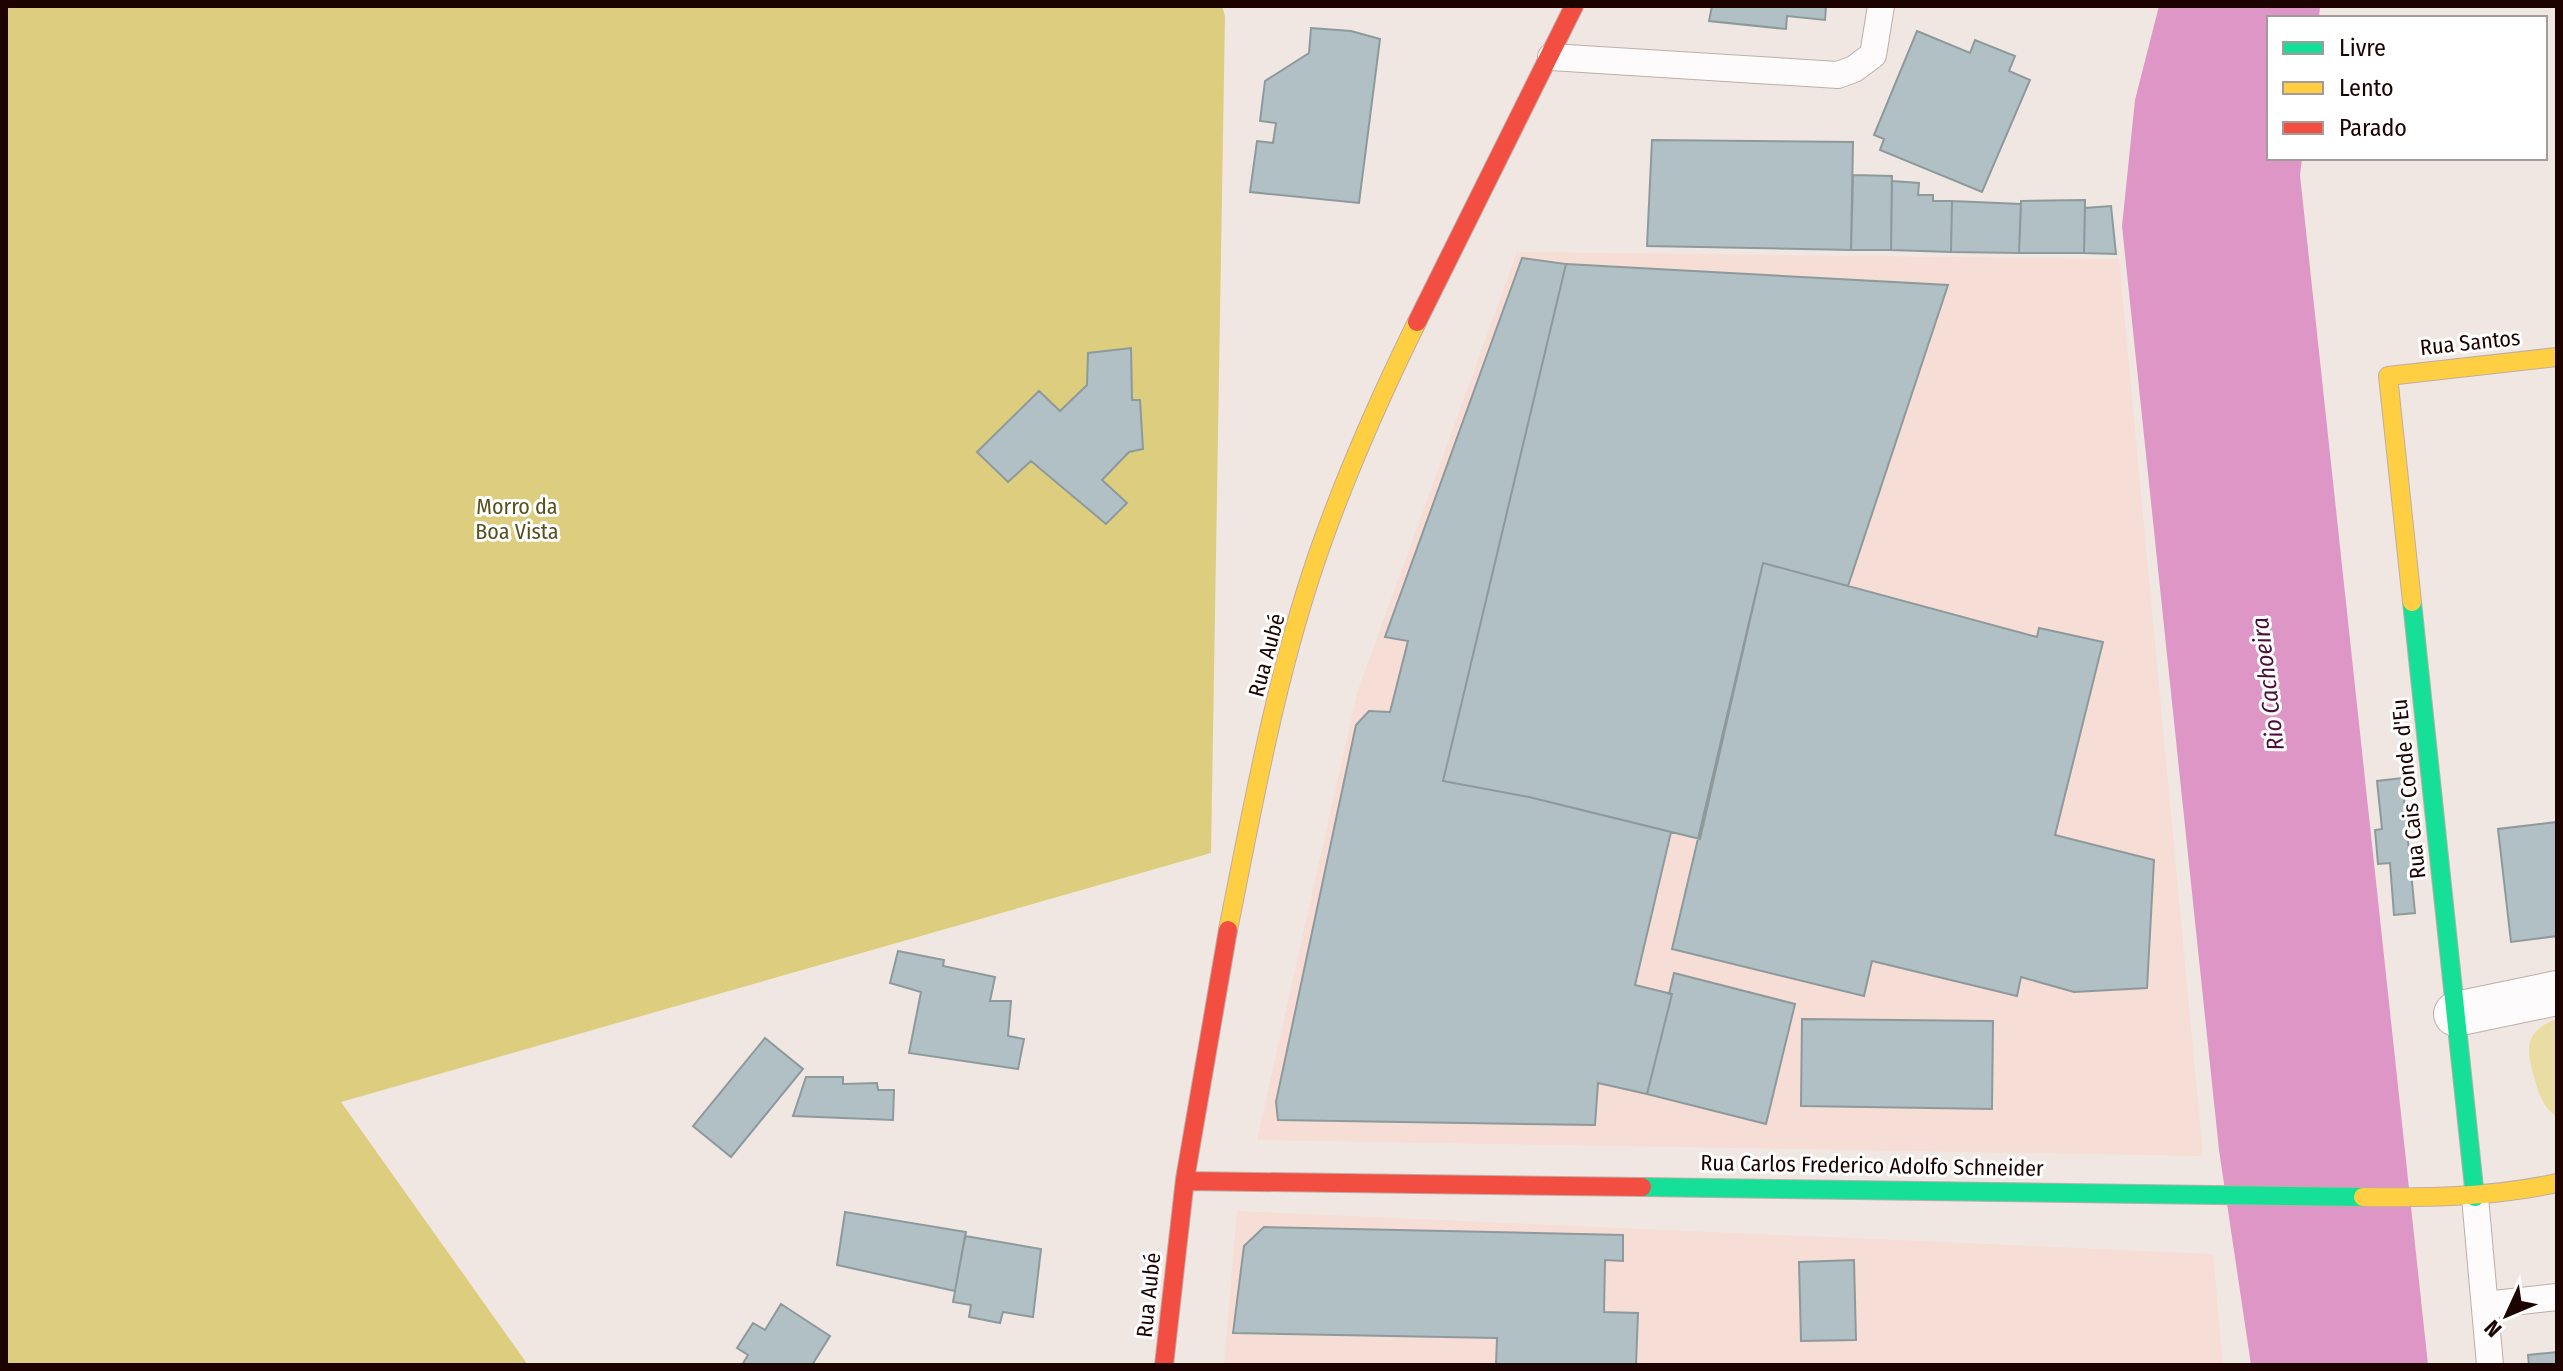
<svg xmlns="http://www.w3.org/2000/svg" width="2563" height="1371" viewBox="0 0 2563 1371" font-family="'Fira Sans Condensed',sans-serif">
	<style>
		.built { fill: #f6ddd5 }
		.green { fill: #eadda4 }
		.forest { fill: #ddcd7e }
		.water { fill: #de96c6 }
		.building { fill: #b0c0c4; stroke: #8e999c; stroke-width: 2 }
		.lines { fill: none; stroke-linecap: round; stroke-linejoin: round }
		.lane-casing { stroke: #bfada6; stroke-width: 28 }
		.street-casing { stroke: #bfada6; stroke-width: 46 }
		.fast-casing { stroke: #bfada6; stroke-width: 20 }
		.slow-casing { stroke: #bfada6; stroke-width: 20 }
		.jam-casing { stroke: #bfada6; stroke-width: 20 }
		.lane { stroke: #fdfbfb; stroke-width: 26 }
		.street { stroke: #fdfbfb; stroke-width: 44 }
		.fast { stroke: #16e098; stroke-width: 18 }
		.slow { stroke: #ffcf43; stroke-width: 18 }
		.jam { stroke: #f24e42; stroke-width: 18 }
		.labels { text-anchor: middle; stroke-width: 6; stroke-linejoin: round; paint-order: stroke }
		.street-label { font-size: 22px; fill: #1c0300; stroke: #fff }
		.park-label { font-size: 22px; fill: #59501c; stroke: #fff }
		.water-label { font-size: 24px; font-style: italic; fill: #4b0d3c; stroke: #fff }
	</style>
	<rect width="100%" height="100%" fill="#f0e7e3"/>
	<!-- built -->
	<path class="built" d="M1517,252L2119,259L2203,1156L1257,1140L1357,693Z
		M1237,1211L2213,1254L2223,1365H1224Z"/>
	<!-- green -->
	<path class="green" d="M2557,1019V1117C2543,1107 2539,1095 2535,1080C2526,1050 2523,1031 2557,1019Z"/>
	<!-- forest -->
	<path class="forest" d="M6,6H1222L1225,16L1211,853L341,1102L528,1365H6Z"/>
	<!-- water -->
	<path class="water" d="M2159,6H2320L2319,18H2269V158H2302L2300,175L2428,1365H2251L2219,1150L2122,226L2135,100Z"/>
	<!-- building -->
	<path class="building" d="M1712,6H1826L1825,20L1787,16L1786,29L1709,21Z
		M1311,28L1351,31L1380,39L1359,203L1250,192L1257,141L1273,143L1276,123L1260,121L1265,81L1309,53Z
		M1917,31L1970,53L1975,40L2015,56L2009,71L2030,80L1982,192L1880,150L1884,139L1874,135Z
		M1652,140L1853,142L1851,250L1647,246Z
		M1853,175L1892,176L1891,250H1851Z
		M1892,181L1919,183L1918,195H1933V201H1952L1951,252L1891,250Z
		M2085,200L2084,253H2019L2021,201Z
		M1952,201L2021,204L2019,253L1951,252Z
		M2111,206L2116,254L2084,253L2085,208Z
		M1522,258L1566,264L1443,781L1529,797L1671,832L1635,985L1672,994L1647,1094L1598,1083L1595,1125L1278,1120L1276,1102L1356,725L1369,711L1390,712L1408,641L1385,637Z
		M1566,264L1948,285L1848,586L1763,563L1700,839L1529,797L1443,781Z
		M1131,348L1132,400H1140L1143,449L1129,452L1102,480L1127,503L1106,524L1031,461L1008,482L977,452L1039,391L1060,411L1087,385L1088,353Z
		M1763,563L2037,637L2039,628L2103,642L2055,835L2154,860L2147,988L2074,992L2021,977L2017,996L1872,961L1864,996L1672,949Z
		M2402,778L2415,913L2394,915L2390,863L2378,864L2375,830L2382,829L2377,781Z
		M2557,822V936L2511,942L2498,829Z
		M898,951L944,960L943,966L995,977L990,1001H1011L1008,1036L1024,1039L1018,1069L909,1053L921,992L890,983Z
		M1674,973L1795,1004L1766,1124L1647,1094L1672,994H1669Z
		M1802,1019L1993,1021L1992,1109L1801,1106Z
		M765,1038L803,1069L731,1157L693,1126Z
		M806,1077H843V1084L877,1083L878,1090H894L893,1120L793,1116Z
		M845,1212L966,1232L955,1291L837,1265Z
		M1264,1227L1623,1235V1261L1605,1260L1604,1312L1638,1313L1636,1365H1496L1497,1338L1233,1333L1244,1246Z
		M965,1236L1041,1249L1033,1317L1003,1312L1000,1323L969,1317L971,1305L953,1302Z
		M1854,1260L1856,1340L1801,1341L1799,1262Z
		M781,1304L830,1336L812,1365H742L748,1355L737,1348L753,1323L765,1330Z
		M2557,1352V1365H2529L2528,1355Z"/>
	<g class="lines">
		<!-- lane casing -->
		<g class="lane-casing">
			<path id="lane" d="M1551,57L1838,75L1854,69L1873,55L1881,6
				M2475,1197L2490,1365
				M2485,1305L2557,1297"/>
		</g>
		<!-- street casing -->
		<g class="street-casing">
			<path id="street" d="M2456,1014L2557,993"/>
		</g>
		<!-- fast casing -->
		<g class="fast-casing">
			<path id="fast" d="M2412,602L2475,1197
				M1642,1187L2363,1197"/>
		</g>
		<!-- slow casing -->
		<g class="slow-casing">
			<path id="slow" d="M2412,602L2388,376L2557,357
				M1228,930C1254,800 1278,665 1323,540C1350,465 1382,393 1417,322
				M2363,1197C2429,1198 2493,1197 2557,1183"/>
		</g>
		<!-- jam casing -->
		<g class="jam-casing">
			<path id="jam" d="M1417,322L1574,6
				M1185,1181L1642,1187
				M1164,1365L1185,1179L1228,930"/>
		</g>
		<!-- lane -->
		<use href="#lane" class="lane"/>
		<!-- street -->
		<use href="#street" class="street"/>
		<!-- fast -->
		<use href="#fast" class="fast"/>
		<!-- slow -->
		<use href="#slow" class="slow"/>
		<!-- jam -->
		<use href="#jam" class="jam"/>
	</g>
	<g class="labels">
		<!-- street labels -->
		<g class="street-label">
			<text transform="translate(2470 342) rotate(-6)" y="8">Rua Santos</text>
			<text transform="translate(1266 655) rotate(-75)" y="8">Rua Aubé</text>
			<text transform="translate(2408 789) rotate(-96)" y="8">Rua Cais Conde d'Eu</text>
			<text transform="translate(1872 1165) rotate(1)" y="8">Rua Carlos Frederico Adolfo Schneider</text>
			<text transform="translate(1148 1295) rotate(-84)" y="8">Rua Aubé</text>
		</g>
		<!-- park labels -->
		<g class="park-label">
			<text x="517" y="514">Morro da<tspan x="517" dy="25">Boa Vista</tspan></text>
		</g>
		<!-- water labels -->
		<g class="water-label">
			<text transform="translate(2268 684) rotate(-97)" y="8">Rio Cachoeira</text>
		</g>
	</g>
	<!-- border -->
	<rect width="2563" height="1371" fill="none" stroke="#1c0300" stroke-width="16"/>
	<!-- legend -->
	<rect x="2267" y="16" width="280" height="144" fill="#ffffff" stroke="#a49a99" stroke-width="2"/>
	<rect x="2283" y="42" width="40" height="12" fill="#16e098" stroke="#a49a99" stroke-width="2"/>
	<text x="2339" y="56" font-size="24" fill="#1c0300">Livre</text>
	<rect x="2283" y="82" width="40" height="12" fill="#ffcf43" stroke="#a49a99" stroke-width="2"/>
	<text x="2339" y="96" font-size="24" fill="#1c0300">Lento</text>
	<rect x="2283" y="122" width="40" height="12" fill="#f24e42" stroke="#a49a99" stroke-width="2"/>
	<text x="2339" y="136" font-size="24" fill="#1c0300">Parado</text>
	<!-- north arrow -->
	<g transform="translate(2507 1315) rotate(226)" stroke="#ffffff" stroke-width="6" paint-order="stroke">
	<path d="M0-6L14 30L0 20L-14 30Z" fill="#1c0300"/>
	<text y="-12" font-size="22" font-weight="bold" text-anchor="middle" fill="#1c0300">N</text>
	</g>
</svg>
